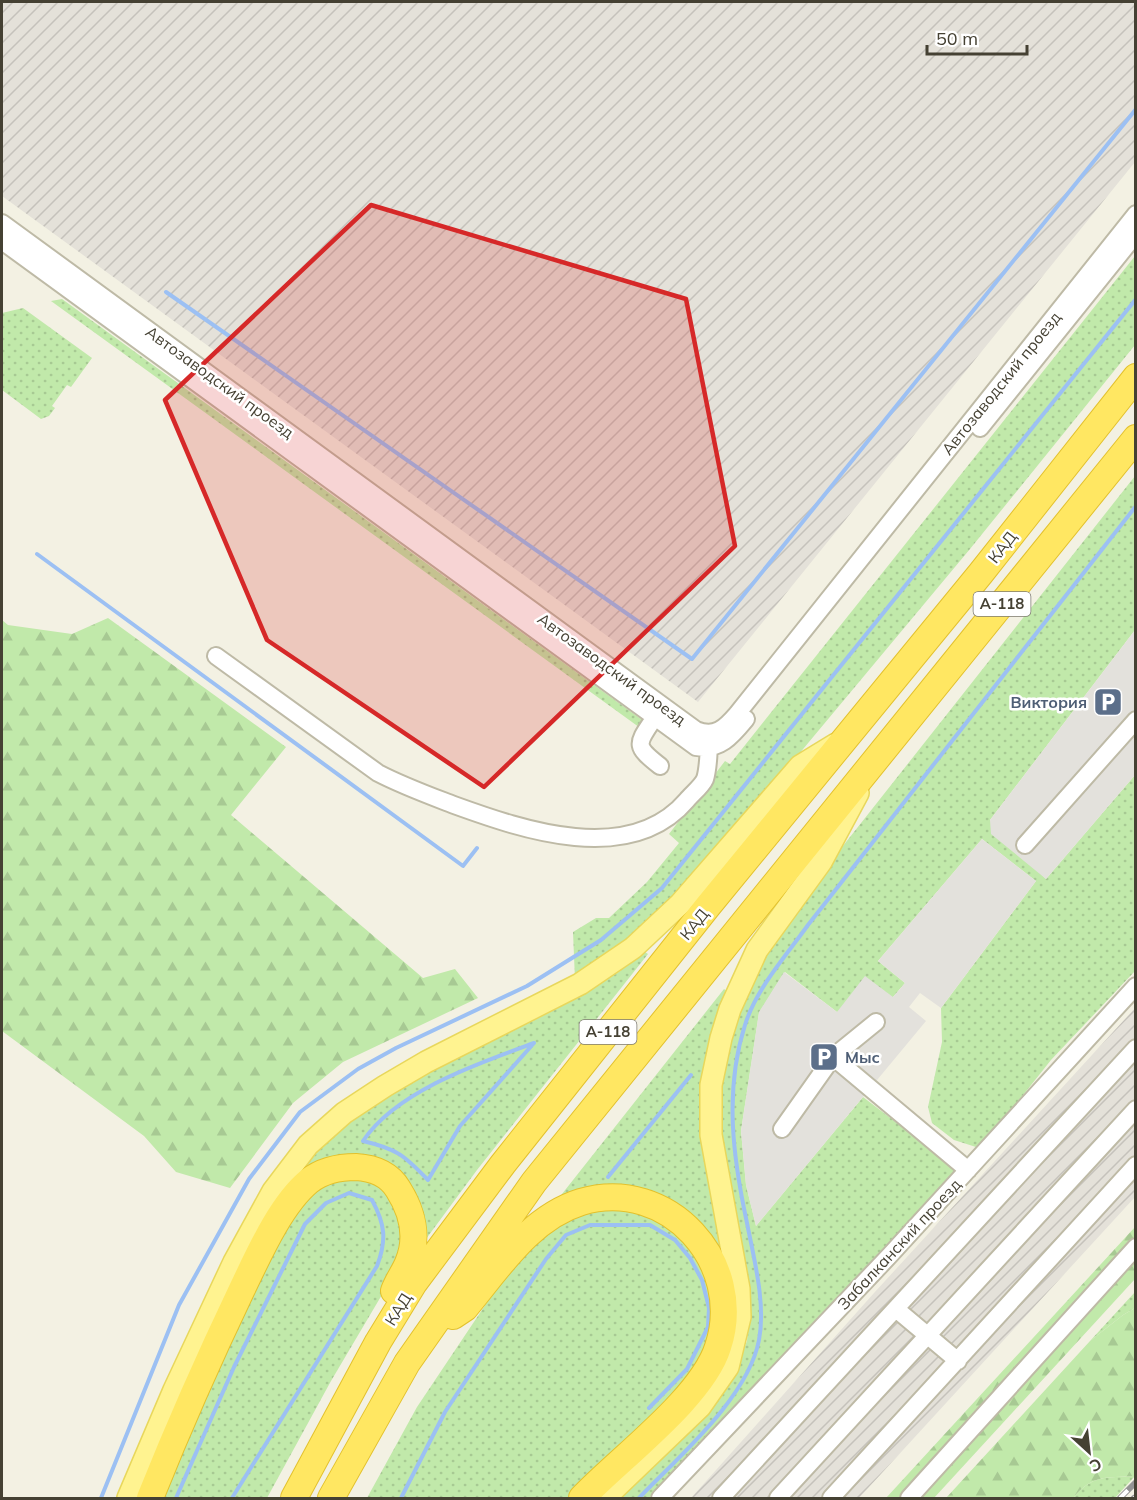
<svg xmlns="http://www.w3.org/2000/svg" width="1137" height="1500" viewBox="0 0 1137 1500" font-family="Mulish,sans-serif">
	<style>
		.industrial { fill: url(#industrial-furrows) }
		.grass { fill: url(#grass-dots) }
		.forest { fill: url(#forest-firs) }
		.parking { fill: #e3e1dc }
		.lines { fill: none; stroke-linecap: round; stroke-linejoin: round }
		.stream { stroke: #9cc0f3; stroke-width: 4 }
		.minor-casing { stroke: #bebaa6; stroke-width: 20 }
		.major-casing { stroke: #e8d75c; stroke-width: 24 }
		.highway-casing { stroke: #e3c12d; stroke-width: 28 }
		.minor { stroke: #fff; stroke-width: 16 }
		.major { stroke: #fff390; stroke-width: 21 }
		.highway { stroke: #ffe762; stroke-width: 26 }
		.rail-casing { stroke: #949494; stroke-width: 6 }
		.rail { stroke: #fff; stroke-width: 4; stroke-dasharray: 11; stroke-linecap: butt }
		.marked { fill: #d62828; fill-opacity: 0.2; stroke: #d62828; stroke-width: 4.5; stroke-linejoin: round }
		.labels { text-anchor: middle; stroke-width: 5; stroke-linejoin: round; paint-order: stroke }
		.shield { fill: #fff; stroke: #7d7a70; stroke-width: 1.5 }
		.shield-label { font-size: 15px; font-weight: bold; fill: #454133 }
		.street-label { font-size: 16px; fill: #454133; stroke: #fff }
		.service-label { font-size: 16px; font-weight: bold; fill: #4e5e75; stroke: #fff; text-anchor: end }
	</style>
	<defs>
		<pattern id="industrial-furrows" width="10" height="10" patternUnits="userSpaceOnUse" patternTransform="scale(1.5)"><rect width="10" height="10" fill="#e4e1d9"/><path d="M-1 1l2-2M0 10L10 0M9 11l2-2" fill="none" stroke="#c5c2bb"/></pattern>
		<pattern id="grass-dots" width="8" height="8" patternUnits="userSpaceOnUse" patternTransform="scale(1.5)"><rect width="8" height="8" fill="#c1e9aa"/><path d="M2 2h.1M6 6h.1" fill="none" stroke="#a7c993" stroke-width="1.8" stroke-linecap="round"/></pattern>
		<pattern id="forest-firs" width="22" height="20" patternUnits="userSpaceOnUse" patternTransform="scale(1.5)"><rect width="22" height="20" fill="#c1e9aa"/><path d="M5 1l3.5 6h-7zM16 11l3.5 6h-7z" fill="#a7c993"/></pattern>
	</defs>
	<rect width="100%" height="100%" fill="#f3f1e3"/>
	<!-- industrial -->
	<path class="industrial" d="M2,2H1135V162L698,702L2,196Z
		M1135,1008V1197L859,1498H691L874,1293Z"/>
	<!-- grass -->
	<path class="grass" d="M1135,256V345L970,549L693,881L641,934L575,980L573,932L596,918H609L647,882L679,843L669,834L725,761L730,764Z
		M62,299L645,722L643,730L51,301Z
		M23,308L92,358L71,387L67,385L52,406L55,408L49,416L41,419L2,390V313Z
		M1135,476V630L990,820L1046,879L1135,775V971L1051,1060L992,1134L976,1147L954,1140L932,1123L928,1107L942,1042L941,1008L1036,881L982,839L878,961L905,983L893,997L837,1012L785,972L759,1013L741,1131L746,1185L756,1226L863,1097L953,1166L955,1174L880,1257L649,1498H616L734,1375L747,1341L750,1305L747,1268L718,1136L719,1092L724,1054L754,975L790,913Z
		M645,952L648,954L477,1170L426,1239L419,1200L411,1188L311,1170L301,1171C388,1061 540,1039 645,952Z
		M724,989L728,992L707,1053L724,1251L720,1252L689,1215L558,1199Z
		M341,1176L374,1181L393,1194L405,1218L396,1271L331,1381L267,1498H158L278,1237C295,1211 310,1185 341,1176Z
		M613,1206L649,1214L679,1231L699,1257L712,1286L716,1321L693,1376L571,1498H367L417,1407L508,1271L531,1242L572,1213Z
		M1135,1292V1308L1123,1315L1090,1341Z
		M1135,1476L1115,1498H1073C1093,1474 1106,1478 1135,1476Z"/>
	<!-- forest -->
	<path class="forest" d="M108,618L286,747L231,815L423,978L455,969L478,998L343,1062L293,1103L230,1188L176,1172L144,1136L2,1031V620L8,625L72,634Z
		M1135,1227V1279L934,1498H886Z
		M1135,1308V1476C1106,1478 1093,1474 1073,1498H946L1090,1341L1123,1315Z"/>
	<!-- parking -->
	<path class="parking" d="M1135,630V775L1046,879L991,834L990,820Z
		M982,839L1036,881L941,1008L920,993L909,1007L926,1021L756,1226L746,1185L741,1131L759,1012L784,972L837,1012L865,976L893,997L905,983L878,961Z"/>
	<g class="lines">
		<!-- stream -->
		<path class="stream" d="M166,292L692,659L1136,109
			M37,554L463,866L477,848
			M534,1043L460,1126L428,1180C404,1155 397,1149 363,1141C396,1091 479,1063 534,1043Z
			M608,1177L691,1075
			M101,1498L179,1305L249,1179L300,1112L358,1069L396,1048L527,986L601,940L662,888L1136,299
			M176,1498L234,1367L305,1224L326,1203L349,1193L372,1200C385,1224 387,1240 377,1266L232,1498
			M401,1498L445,1412L546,1259L566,1235L590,1225H650L675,1240L690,1258L702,1280L709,1308L708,1327L687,1369L649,1408
			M639,1498C678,1457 748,1398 759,1340C766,1304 754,1259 747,1223C733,1158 724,1091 745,1025C756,989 786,956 808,925L1136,506"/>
		<!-- minor casing -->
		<g class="minor-casing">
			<path id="minor" d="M2,223L696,730C715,738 725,728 737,714L1136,214
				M2,241L696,747C720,751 732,736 746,719
				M980,428L1136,234
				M216,656L378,773C403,786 428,795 454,805C523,830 630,867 687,800C692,794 702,786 705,779C709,767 708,750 710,737
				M655,717C637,744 633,745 660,766
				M1025,845L1136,720
				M833,1057L968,1170
				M782,1129L833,1057L876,1022
				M896,1309L958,1361
				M660,1498L890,1255L1136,986
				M721,1498L1136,1048
				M778,1498L1136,1109
				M831,1498L1136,1165
				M909,1498L1136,1247"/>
		</g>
		<!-- major casing -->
		<g class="major-casing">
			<path id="major" d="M128,1498L174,1390L234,1262L273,1191L308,1145L344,1113L385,1086L426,1062L580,984L633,948L680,904L800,766L836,744
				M605,1498L700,1407L728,1367L740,1317L739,1289L711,1135V1085L721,1038L730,1009L757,950L821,862L858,793"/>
		</g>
		<!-- highway casing -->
		<g class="highway-casing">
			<path id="highway" d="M453,1316L465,1308C498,1269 529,1218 581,1202C668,1176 746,1263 718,1347C702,1398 620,1458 582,1498
				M150,1498C178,1428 209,1358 242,1289C258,1256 280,1205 309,1181C323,1170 338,1167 356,1167C373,1168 389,1174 398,1189C412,1211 419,1237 408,1263C404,1273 398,1280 394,1291
				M294,1498L378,1342L414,1283L503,1164L708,906L981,573L1136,377
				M331,1498L407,1363L534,1182L1136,438"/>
		</g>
		<!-- minor -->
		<use href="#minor" class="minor"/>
		<!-- major -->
		<use href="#major" class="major"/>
		<!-- highway -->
		<use href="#highway" class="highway"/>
		<!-- rail casing -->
		<g class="rail-casing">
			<path id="rail" d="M1120,1498L1136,1482
				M1134,1498L1136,1497"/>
		</g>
		<!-- rail -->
		<use href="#rail" class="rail"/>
	</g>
	<!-- marked area -->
	<path class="marked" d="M371,205L686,299L735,546L484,787L267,640L165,400Z"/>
	<!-- icons -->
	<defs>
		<g id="parking-square" transform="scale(1.5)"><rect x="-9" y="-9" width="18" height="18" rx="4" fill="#5c6f8a" stroke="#fff"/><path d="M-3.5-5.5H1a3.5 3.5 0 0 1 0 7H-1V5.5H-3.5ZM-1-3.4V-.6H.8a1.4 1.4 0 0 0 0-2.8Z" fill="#fff"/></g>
	</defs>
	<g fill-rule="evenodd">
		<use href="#parking-square" x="1108" y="702"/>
		<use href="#parking-square" x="824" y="1057"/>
	</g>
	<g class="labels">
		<!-- shield labels -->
		<g class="shield">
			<rect x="973.5" y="592" width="57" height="24" rx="4.5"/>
			<rect x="579.5" y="1020" width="57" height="24" rx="4.5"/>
		</g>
		<g class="shield-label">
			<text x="1002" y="609">А-118</text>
			<text x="608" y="1037">А-118</text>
		</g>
		<!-- street labels -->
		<g class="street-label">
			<text transform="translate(220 382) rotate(36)" y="6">Автозаводский проезд</text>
			<text transform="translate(1001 383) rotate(-51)" y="6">Автозаводский проезд</text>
			<text transform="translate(1002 547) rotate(-52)" y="6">КАД</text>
			<text transform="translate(612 669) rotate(36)" y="6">Автозаводский проезд</text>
			<text transform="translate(694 924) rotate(-51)" y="6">КАД</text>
			<text transform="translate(899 1244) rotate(-47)" y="6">Забалканский проезд</text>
			<text transform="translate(398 1309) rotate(-58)" y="6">КАД</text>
		</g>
		<!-- service labels -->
		<g class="service-label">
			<text x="1087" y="708">Виктория</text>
			<text x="845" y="1063" text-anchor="start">Мыс</text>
		</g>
	</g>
	<!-- border -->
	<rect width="1137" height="1500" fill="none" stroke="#454133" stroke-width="6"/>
	<!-- north arrow -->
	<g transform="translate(1089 1452) rotate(153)" stroke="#ffffff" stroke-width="4.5" paint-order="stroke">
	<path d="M0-4.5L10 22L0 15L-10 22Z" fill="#454133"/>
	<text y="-9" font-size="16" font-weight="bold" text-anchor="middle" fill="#454133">С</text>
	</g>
	<!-- scale -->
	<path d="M927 45v9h100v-9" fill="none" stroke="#454133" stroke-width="3"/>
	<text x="936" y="45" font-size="18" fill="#454133" stroke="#ffffff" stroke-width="4.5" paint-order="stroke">50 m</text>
</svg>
